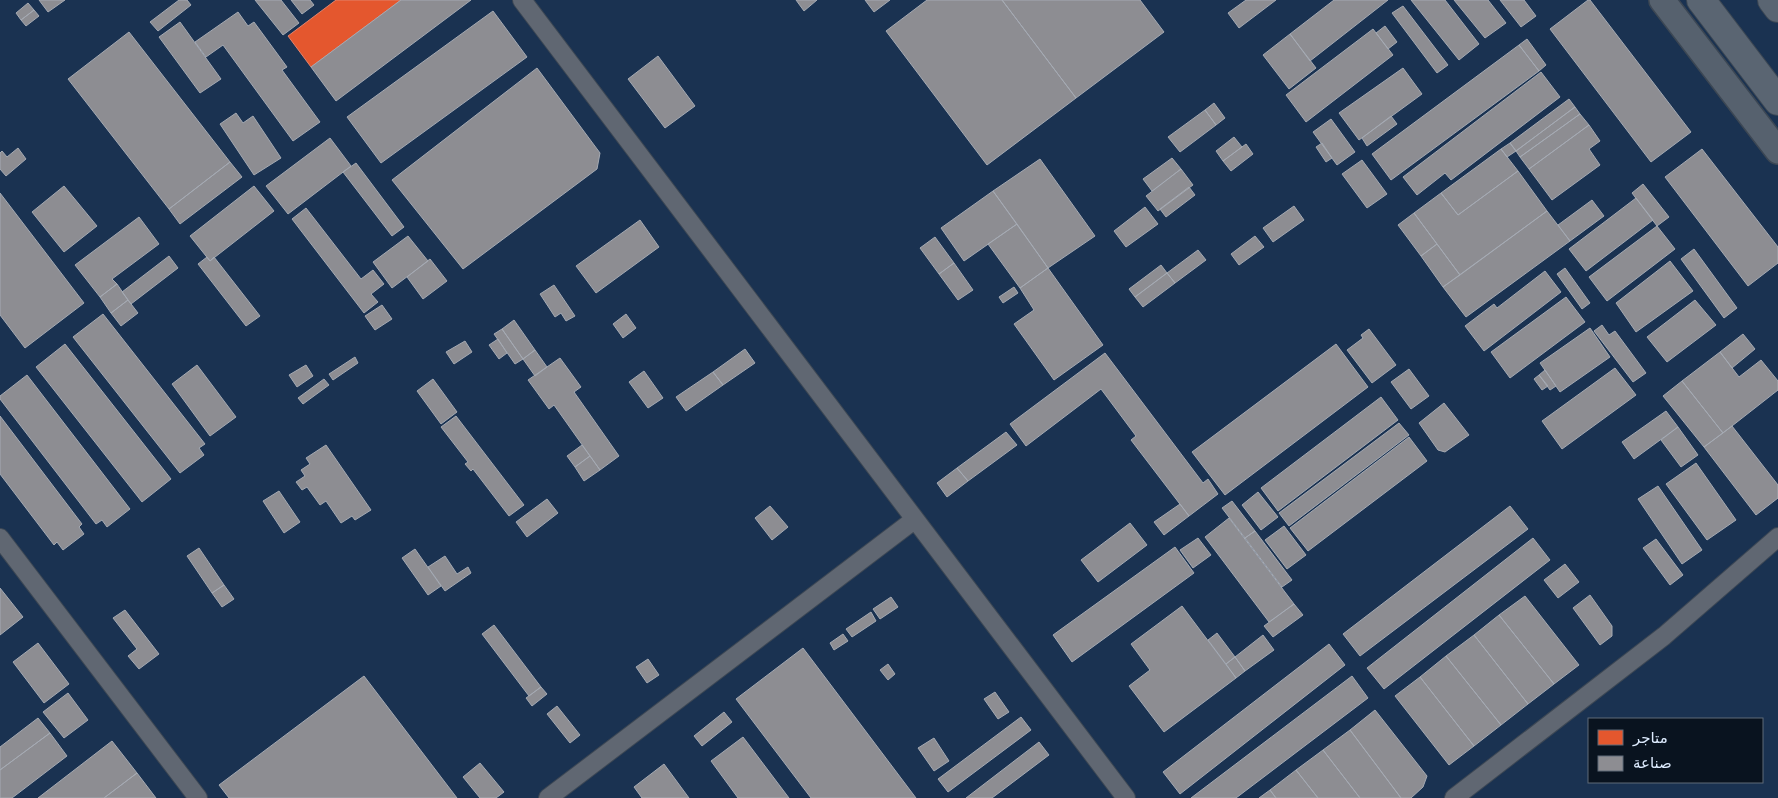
<svg xmlns="http://www.w3.org/2000/svg" width="1778" height="798" viewBox="0 0 1778 798" font-family="'DejaVu Sans',Cairo,sans-serif">
	<style>
		.built { fill: #1a3251; fill-rule: evenodd }
		.shops { fill: #e4572e; stroke: #e2846d }
		.industry { fill: #8d8d92; stroke: #a5aab3 }
		.lines { fill: none; stroke-linecap: round; stroke-linejoin: round }
		.street-casing { stroke: #3c4754; stroke-width: 20 }
		.secondary-casing { stroke: #3c4754; stroke-width: 28 }
		.highway-casing { stroke: #3c4754; stroke-width: 30 }
		.street { stroke: #606772; stroke-width: 18 }
		.secondary { stroke: #56616e; stroke-width: 25 }
		.highway { stroke: #5a6572; stroke-width: 28 }
	</style>
	<rect width="100%" height="100%" fill="#1f2b3b"/>
	<!-- built -->
	<path class="built" d="M0,0H1778V798H0ZM1589,719H1762V782H1589Z"/>
	<!-- shops -->
	<path class="shops" d="M336,0H401L311,67L288,36Z"/>
	<!-- industry -->
	<path class="industry" d="M39,0H65L48,12Z
		M179,0H187L191,5L158,31L150,22Z
		M255,0H281L299,23L283,35Z
		M291,0H310L314,5L302,14Z
		M401,0H471L336,101L311,67Z
		M796,0H817L804,11Z
		M865,0H890L874,12Z
		M927,0H1002L1076,98L987,165L886,31Z
		M1002,0H1140L1164,32L1076,98Z
		M1246,0H1276L1239,28L1228,13Z
		M1334,0H1388L1310,61L1290,34Z
		M1411,0H1445L1479,44L1459,60Z
		M1454,0H1488L1506,23L1485,38Z
		M1500,0H1524L1536,16L1521,27Z
		M1588,0H1590L1691,132L1651,162L1550,29Z
		M28,3L34,10L21,20L16,13Z
		M1403,6L1448,65L1437,73L1392,13Z
		M34,10L39,16L26,26L21,20Z
		M493,11L527,57L381,163L347,117Z
		M238,12L248,26L254,22L287,67L282,70L320,122L293,141L223,45L206,57L195,42Z
		M180,22L221,79L200,93L159,37Z
		M1385,26L1397,42L1388,49L1376,33Z
		M1373,29L1393,55L1306,122L1286,95Z
		M129,32L230,162L169,209L68,79Z
		M1290,34L1316,68L1289,89L1263,55Z
		M1527,39L1546,65L1539,71L1519,45Z
		M1519,45L1539,71L1391,180L1372,154Z
		M658,56L695,106L665,128L628,79Z
		M537,68L600,153L597,169L463,269L392,180Z
		M1403,68L1422,94L1359,140L1339,113Z
		M1541,72L1560,97L1451,180L1445,173L1417,195L1403,177Z
		M1569,99L1575,107L1516,151L1510,143Z
		M1214,103L1225,118L1216,125L1205,110Z
		M1575,107L1580,114L1520,157L1516,151Z
		M1205,110L1216,125L1180,152L1168,137Z
		M236,113L243,123L253,116L281,158L254,175L220,124Z
		M1580,114L1589,125L1529,169L1520,157Z
		M1391,116L1397,124L1367,146L1362,138Z
		M1331,119L1355,152L1337,165L1313,132Z
		M1589,125L1600,141L1589,149L1600,165L1552,200L1529,169Z
		M1234,137L1242,147L1223,161L1216,151Z
		M330,138L351,166L288,214L266,186Z
		M1322,143L1332,158L1326,162L1316,147Z
		M1510,143L1516,151L1507,157L1501,149Z
		M1246,144L1253,154L1231,171L1223,161Z
		M18,148L26,159L6,176L0,169V153L2,151L7,157Z
		M1501,149L1518,171L1458,215L1441,193Z
		M1702,149L1778,247V263L1748,286L1665,177Z
		M1172,158L1181,169L1152,191L1143,179Z
		M1040,159L1095,236L1048,268L993,191Z
		M1362,160L1387,194L1367,208L1342,174Z
		M230,162L242,177L180,224L169,209Z
		M356,163L404,227L392,236L343,172Z
		M1181,169L1193,185L1158,211L1146,196Z
		M1518,171L1547,211L1460,275L1414,213L1441,193L1458,215Z
		M1643,184L1669,217L1657,226L1632,193Z
		M64,186L97,226L64,252L32,212Z
		M254,186L274,211L210,261L190,236Z
		M1189,187L1195,195L1166,217L1160,209Z
		M993,191L1017,224L964,261L941,228Z
		M0,193L84,303L25,348L0,315Z
		M1636,198L1653,220L1586,271L1569,249Z
		M1592,200L1604,216L1570,241L1558,225Z
		M1294,206L1304,220L1273,242L1263,228Z
		M1145,207L1158,224L1126,247L1114,231Z
		M306,208L361,279L373,270L384,284L371,294L378,302L364,313L292,219Z
		M1547,211L1570,241L1466,317L1443,287Z
		M1414,213L1437,244L1421,256L1398,225Z
		M139,217L159,244L112,279L117,284L100,297L75,265Z
		M640,220L659,247L596,293L576,266Z
		M1017,224L1048,268L1020,288L988,244Z
		M1657,226L1675,249L1607,301L1589,277Z
		M408,236L428,261L392,288L373,262Z
		M1255,236L1264,247L1239,265L1231,254Z
		M935,237L954,263L939,274L920,248Z
		M1437,244L1460,275L1443,287L1421,256Z
		M1694,249L1737,308L1724,318L1681,259Z
		M1198,250L1206,260L1175,283L1167,273Z
		M169,256L178,268L131,304L122,292Z
		M207,257L210,261L214,257L260,316L246,326L198,264Z
		M430,259L447,281L423,299L407,277Z
		M1670,261L1693,291L1636,332L1616,303Z
		M954,263L973,290L958,300L939,274Z
		M1161,265L1167,273L1135,297L1129,289Z
		M1048,268L1103,345L1054,380L1014,324L1034,310L1020,288Z
		M1565,268L1590,303L1582,309L1557,274Z
		M1545,271L1561,292L1484,351L1465,326L1494,304L1497,308Z
		M1167,273L1175,283L1143,307L1135,297Z
		M117,284L128,300L111,313L100,297Z
		M554,285L575,316L566,321L561,313L555,317L540,294Z
		M1014,287L1018,293L1003,303L999,297Z
		M1566,297L1585,322L1510,378L1491,352Z
		M128,300L138,313L121,326L111,313Z
		M1695,300L1716,325L1667,362L1647,337Z
		M382,305L392,319L375,330L365,316Z
		M103,314L205,444L199,448L204,455L180,473L73,337Z
		M626,314L636,328L623,338L613,324Z
		M514,320L535,350L523,359L502,329Z
		M1602,325L1609,335L1615,331L1646,373L1633,382L1594,331Z
		M1590,328L1610,357L1560,392L1540,363Z
		M502,329L523,359L515,364L494,334Z
		M1369,329L1396,365L1372,383L1347,350L1363,338L1361,335Z
		M1743,334L1755,349L1732,368L1720,352Z
		M498,339L507,353L499,359L489,345Z
		M465,341L472,352L454,364L446,352Z
		M65,344L171,479L142,502L36,367Z
		M1336,344L1368,387L1225,495L1192,452Z
		M745,349L755,363L723,385L713,372Z
		M535,350L547,367L535,376L523,359Z
		M1720,352L1739,377L1761,360L1778,381V390L1723,433L1682,381Z
		M1105,353L1203,483L1208,479L1218,494L1189,516L1131,440L1136,436L1101,389L1026,446L1010,424Z
		M355,357L358,363L333,380L329,374Z
		M560,358L581,387L574,392L619,456L600,470L554,405L549,409L528,380Z
		M197,365L236,417L210,436L172,384Z
		M306,365L313,376L297,387L289,375Z
		M1615,368L1636,395L1562,449L1542,421Z
		M1409,369L1429,396L1411,409L1391,382Z
		M1545,370L1556,386L1550,390L1539,375Z
		M644,371L663,398L648,408L629,382Z
		M713,372L723,385L686,411L676,397Z
		M27,375L130,509L107,527L102,520L96,524L0,399V396Z
		M1539,375L1548,386L1542,390L1534,379Z
		M324,379L329,385L303,404L298,398Z
		M433,379L457,412L441,424L417,391Z
		M1682,381L1723,433L1704,447L1663,396Z
		M1381,397L1398,420L1278,511L1261,488Z
		M1444,403L1469,435L1445,452L1438,450L1419,423Z
		M1666,411L1678,427L1634,459L1622,442Z
		M0,416L82,524L79,527L84,534L63,550L57,542L54,545L0,474Z
		M456,416L524,505L509,516L473,469L471,471L465,464L468,462L441,427Z
		M1399,423L1409,435L1289,526L1279,513Z
		M1732,426L1778,485V498L1756,515L1704,447Z
		M1678,427L1698,455L1681,467L1661,440Z
		M1006,432L1017,445L968,481L957,468Z
		M1409,437L1427,461L1308,551L1290,528Z
		M326,445L371,510L355,520L352,516L341,523L326,501L320,505L307,487L302,490L296,482L305,476L301,470L310,464L306,458Z
		M582,445L590,456L575,467L567,456Z
		M590,456L600,470L584,481L575,467Z
		M1696,463L1736,520L1707,540L1666,484Z
		M957,468L968,481L947,497L937,483Z
		M1658,486L1702,550L1682,564L1638,499Z
		M279,491L300,522L284,533L263,501Z
		M1258,492L1278,517L1261,530L1242,505Z
		M547,499L558,513L527,537L516,522Z
		M1232,501L1255,531L1245,538L1222,508Z
		M1180,504L1189,516L1164,535L1154,522Z
		M770,506L788,527L772,540L755,518Z
		M1510,506L1528,529L1360,656L1343,634Z
		M1229,518L1294,604L1269,622L1205,537Z
		M1130,523L1147,545L1098,582L1081,560Z
		M1284,526L1306,555L1287,569L1265,540Z
		M1255,531L1292,580L1282,587L1245,538Z
		M1198,538L1211,555L1193,568L1180,550Z
		M1533,538L1550,560L1384,689L1367,668Z
		M1656,539L1683,575L1670,585L1643,548Z
		M1175,547L1194,573L1072,662L1053,635Z
		M199,548L224,585L212,593L187,556Z
		M415,549L441,586L428,595L402,558Z
		M445,556L457,574L468,567L471,573L445,591L428,567Z
		M1565,564L1579,582L1558,598L1544,580Z
		M224,585L234,599L222,607L212,593Z
		M0,588L23,617L0,635Z
		M1590,595L1612,626V636L1600,645L1573,608Z
		M1525,596L1579,665L1554,684L1499,615Z
		M891,597L898,607L880,619L873,609Z
		M1294,604L1303,615L1273,637L1264,626Z
		M1182,606L1236,678L1164,732L1129,686L1150,670L1131,644Z
		M125,610L159,654L139,669L128,656L137,649L113,618Z
		M871,612L876,621L852,637L846,629Z
		M1499,615L1554,684L1528,704L1474,635Z
		M494,625L541,687L529,696L482,634Z
		M1217,633L1235,657L1226,664L1208,640Z
		M843,634L848,641L834,650L830,643Z
		M1263,635L1274,650L1245,671L1235,657Z
		M1474,635L1528,704L1501,725L1446,656Z
		M38,643L69,684L44,703L13,662Z
		M1329,644L1345,665L1180,794L1163,772Z
		M803,648L916,798H811L736,699Z
		M1446,656L1501,725L1474,746L1420,677Z
		M1235,657L1245,671L1236,678L1226,664Z
		M648,659L659,675L647,683L636,667Z
		M888,664L895,674L888,680L880,670Z
		M364,676L457,798H229L219,785Z
		M1352,676L1368,698L1236,798H1191Z
		M1420,677L1474,746L1449,765L1395,696Z
		M541,687L547,694L532,706L526,698Z
		M995,692L1009,712L998,719L984,699Z
		M68,693L88,720L64,738L43,712Z
		M557,706L580,735L570,743L547,714Z
		M1375,710L1427,776L1423,787L1411,798H1401L1350,730Z
		M724,712L732,722L702,746L694,736Z
		M1021,717L1031,730L948,792L938,779Z
		M38,718L50,733L0,770V747Z
		M1350,730L1401,798H1360L1323,750Z
		M50,733L67,756L12,798H0V770Z
		M743,737L789,798H738L711,761Z
		M934,738L949,761L934,771L918,748Z
		M112,741L137,773L104,798H38Z
		M1039,742L1049,755L992,798H966Z
		M1323,750L1360,798H1318L1296,770Z
		M480,763L504,792L496,798H480L463,777Z
		M664,764L689,798H642L634,787Z
		M1296,770L1318,798H1276L1270,790Z
		M137,773L156,798H104Z
		M1270,790L1276,798H1259Z"/>
	<g class="lines">
		<!-- street casing -->
		<g class="street-casing">
			<path id="street" d="M522,0L1126,798
				M0,538L198,798
				M548,798L914,520
				M1454,798L1664,636L1778,537"/>
		</g>
		<!-- secondary casing -->
		<g class="secondary-casing">
			<path id="secondary" d="M1662,0L1778,151"/>
		</g>
		<!-- highway casing -->
		<g class="highway-casing">
			<path id="highway" d="M1701,0L1778,101
				M1772,0L1778,8"/>
		</g>
		<!-- street -->
		<use href="#street" class="street"/>
		<!-- secondary -->
		<use href="#secondary" class="secondary"/>
		<!-- highway -->
		<use href="#highway" class="highway"/>
	</g>
	<!-- legend -->
	<rect x="1588" y="718" width="175" height="65" fill="#09131f" stroke="#5e6a79"/>
	<rect x="1598" y="730" width="25" height="15" fill="#e4572e" stroke="#5e6a79"/>
	<text x="1633" y="743" font-size="15" fill="#deecff">متاجر</text>
	<rect x="1598" y="756" width="25" height="15" fill="#8d8d92" stroke="#5e6a79"/>
	<text x="1633" y="768" font-size="15" fill="#deecff">صناعة</text>
</svg>
